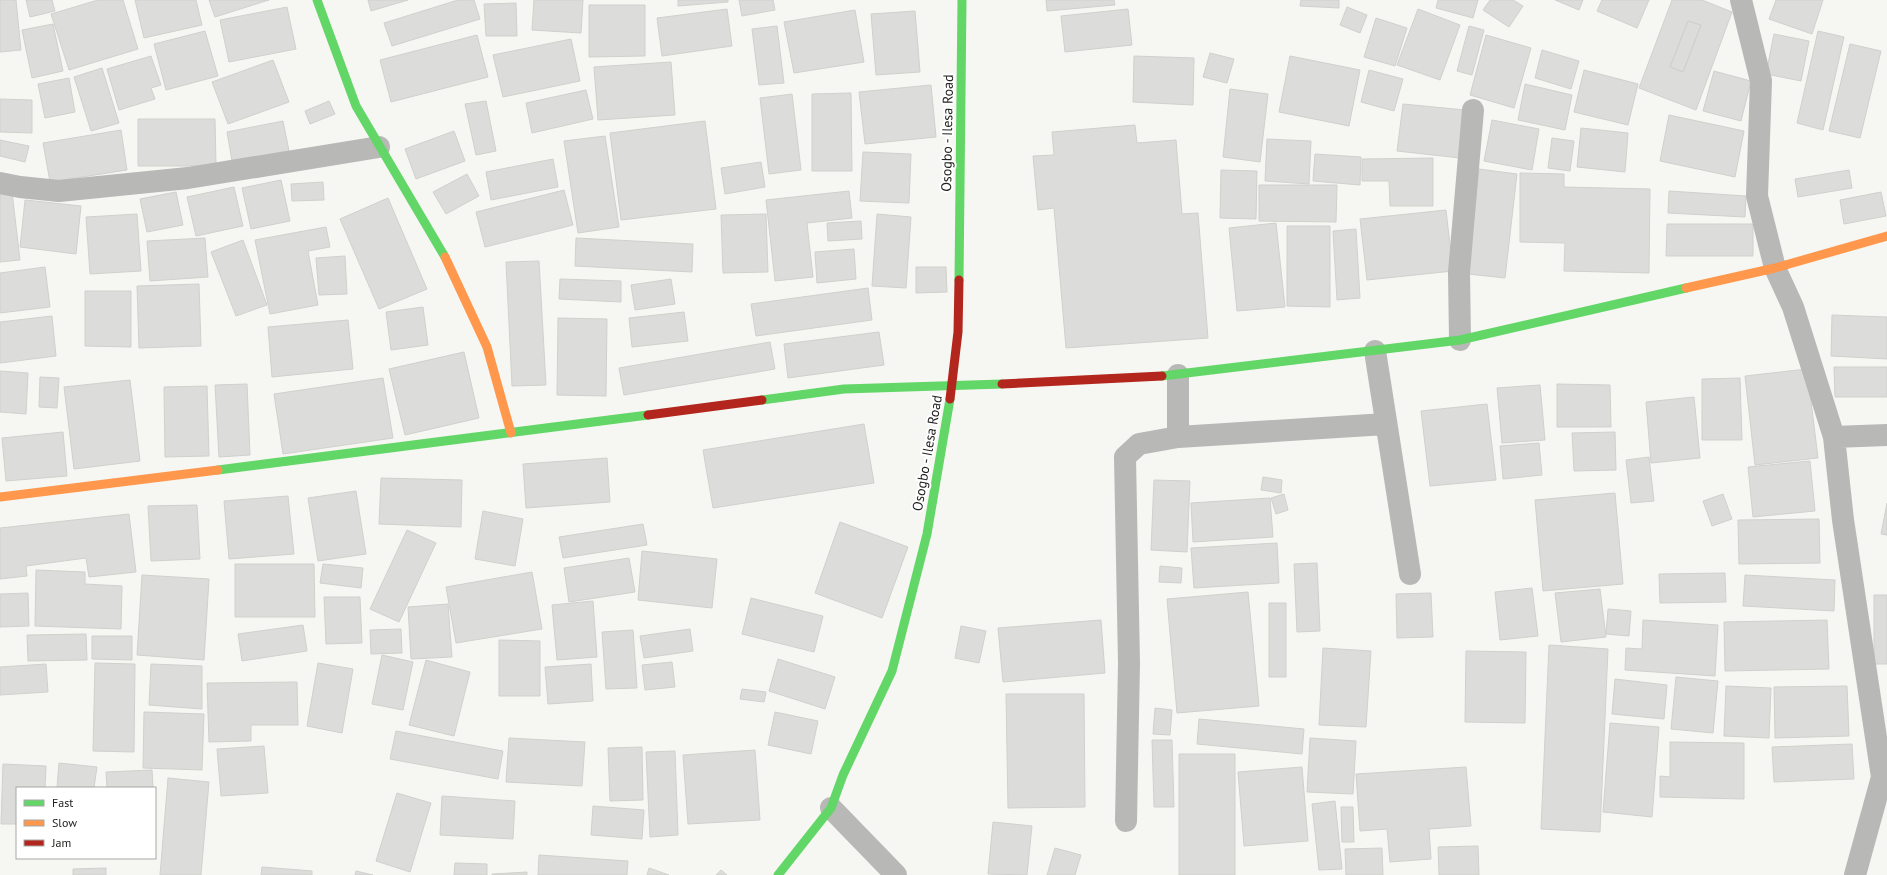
<svg xmlns="http://www.w3.org/2000/svg" width="1887" height="875" viewBox="0 0 1887 875" font-family="'PT Sans',sans-serif">
	<style>
		.building { fill: #dcddda; stroke: #d0d0cd; fill-rule: evenodd }
		.lines { fill: none; stroke-linecap: round; stroke-linejoin: round }
		.street { stroke: #b8b8b7; stroke-width: 22 }
		.fast { stroke: #63d668; stroke-width: 9 }
		.slow { stroke: #ff974d; stroke-width: 9 }
		.jam { stroke: #b3261e; stroke-width: 9 }
		.labels { text-anchor: middle; stroke-width: 4; stroke-linejoin: round; paint-order: stroke }
		.street-label { font-size: 14px; fill: #222220; stroke: #fff }
	</style>
	<rect width="100%" height="100%" fill="#f6f7f3"/>
	<!-- building -->
	<path class="building" d="M0,0H16L21,50L0,52Z
		M26,0H52L55,11L30,17Z
		M98,0H123L138,49L69,70L51,14Z
		M135,0H196L202,25L144,38Z
		M209,0H269L215,17Z
		M368,0H408L371,11Z
		M458,0H474L480,19L392,46L384,23Z
		M534,0H583L581,33L532,30Z
		M678,0H728V2L678,6Z
		M739,0H773L775,10L742,16Z
		M1046,0H1114L1115,5L1047,11Z
		M1301,0H1339V8L1300,6Z
		M1438,0H1478L1473,18L1436,8Z
		M1490,0H1513L1523,6L1509,27L1483,10Z
		M1555,0H1583L1579,10Z
		M1602,0H1649L1637,28L1597,11Z
		M1672,0H1702L1732,12L1696,110L1639,88ZM1688,21L1701,25L1683,72L1670,67Z
		M1776,0H1823L1812,34L1769,19Z
		M516,3L517,36H486L484,4Z
		M589,5H645V56L589,57Z
		M287,7L296,49L229,62L220,20Z
		M1347,7L1367,15L1360,33L1340,25Z
		M727,9L732,46L662,56L657,18Z
		M1128,9L1132,45L1065,52L1061,16Z
		M1418,9L1460,25L1440,80L1397,65Z
		M855,10L864,62L794,73L784,22Z
		M915,11L920,72L876,75L871,14Z
		M1376,18L1407,28L1395,66L1364,57Z
		M1688,21L1701,25L1683,72L1670,67Z
		M53,24L63,71L32,78L22,30Z
		M777,26L784,83L759,85L752,29Z
		M1469,26L1484,30L1472,75L1457,71Z
		M205,31L218,76L166,90L154,44Z
		M1818,31L1844,37L1823,130L1797,123Z
		M1774,34L1809,41L1801,81L1766,74Z
		M477,35L488,77L391,102L380,60Z
		M1486,35L1531,48L1514,108L1470,95Z
		M571,39L580,81L503,97L493,55Z
		M1850,44L1881,51L1860,138L1829,131Z
		M1542,50L1579,61L1571,89L1535,78Z
		M1210,53L1234,59L1227,83L1203,77Z
		M151,56L161,85L151,88L155,99L119,110L107,69Z
		M1134,56L1194,58L1193,105L1133,102Z
		M1290,56L1360,70L1349,126L1279,112Z
		M273,60L289,102L228,124L212,82Z
		M671,62L675,115L598,120L594,67Z
		M102,68L119,123L91,131L74,77Z
		M1369,70L1403,79L1394,111L1361,102Z
		M1584,70L1638,84L1628,125L1574,112Z
		M1714,71L1751,81L1741,121L1703,111Z
		M69,78L75,112L45,118L38,84Z
		M1525,84L1572,95L1565,130L1518,120Z
		M931,85L936,137L865,144L859,92Z
		M1230,89L1268,94L1260,162L1223,157Z
		M586,90L593,119L532,133L526,103Z
		M851,93L852,171H812V94Z
		M792,94L801,170L769,174L760,98Z
		M0,99L32,100V133L0,132Z
		M329,101L335,114L310,124L305,111Z
		M486,101L496,151L476,155L465,104Z
		M1403,104L1465,110L1460,158L1397,151Z
		M1669,115L1744,131L1735,177L1660,161Z
		M138,119H215L216,166H138Z
		M1492,120L1539,129L1532,170L1484,161Z
		M283,121L289,151L232,161L227,132Z
		M705,121L716,209L621,220L610,133Z
		M1135,125L1137,143L1176,140L1182,214L1198,213L1208,338L1066,348L1054,208L1038,210L1033,156L1054,155L1052,132Z
		M1581,128L1628,133L1625,172L1577,167Z
		M121,130L127,170L50,182L43,143Z
		M454,131L465,161L416,179L405,149Z
		M605,136L619,227L578,233L564,141Z
		M1552,138L1574,141L1570,171L1548,168Z
		M1267,139L1311,141L1309,184L1265,181Z
		M0,140L29,146L25,162L0,156Z
		M863,152L911,154L909,203L860,201Z
		M1315,154L1361,157L1360,185L1313,181Z
		M1433,158V206H1390L1389,181H1362V159Z
		M553,159L558,187L491,200L486,172Z
		M761,162L765,187L725,194L721,168Z
		M1479,169L1517,174L1505,278L1468,274Z
		M1221,170L1257,171L1256,219L1220,218Z
		M1849,170L1852,188L1798,197L1795,179Z
		M1520,173L1564,174V187L1650,189L1649,273L1564,271L1565,243L1520,242Z
		M467,174L479,196L446,214L433,192Z
		M281,180L290,221L251,229L242,188Z
		M323,182L324,200L292,201L291,184Z
		M1259,185H1337L1336,222L1259,221Z
		M234,187L243,226L196,236L187,197Z
		M564,190L573,225L485,247L476,212Z
		M849,191L852,218L807,223L813,277L775,281L766,200Z
		M1669,191L1746,196L1745,217L1668,213Z
		M12,192L20,260L0,262V194Z
		M176,192L183,225L147,232L140,199Z
		M1881,192L1886,216L1844,224L1840,200Z
		M388,198L427,289L379,309L340,219Z
		M25,200L81,206L76,254L20,247Z
		M1446,210L1453,271L1367,280L1360,219Z
		M137,214L141,271L90,274L86,217Z
		M766,214L768,272L723,273L721,215Z
		M877,214L911,217L906,288L872,286Z
		M861,221L862,239L828,241L827,223Z
		M1276,223L1285,307L1237,311L1229,228Z
		M1667,224H1753V256H1666Z
		M1287,226H1330V307L1287,306Z
		M326,227L330,247L308,251L318,305L270,314L255,240Z
		M1356,229L1360,298L1337,300L1333,231Z
		M205,238L208,277L150,281L147,241Z
		M576,238L693,244L692,272L575,266Z
		M243,240L267,305L236,316L211,252Z
		M854,249L856,279L817,283L815,252Z
		M345,256L347,294L319,295L316,258Z
		M539,261L546,385L512,386L506,262Z
		M45,267L50,307L0,313V273Z
		M916,267H946L947,292L916,293Z
		M560,279L621,281V302L559,299Z
		M671,279L675,304L635,310L631,285Z
		M199,284L201,346L139,348L137,286Z
		M868,288L872,320L756,336L751,304Z
		M85,291H131V347L85,346Z
		M423,307L428,345L391,350L386,312Z
		M684,312L688,341L632,347L629,318Z
		M1832,315L1887,317V359L1831,356Z
		M52,316L56,356L0,363V322Z
		M558,318L607,319L606,396L557,395Z
		M348,320L353,369L272,377L268,327Z
		M879,332L884,365L788,378L784,344Z
		M770,342L775,369L624,395L619,368Z
		M464,352L479,418L405,435L389,369Z
		M1834,367H1887V397H1835Z
		M1807,369L1818,458L1755,465L1745,376Z
		M0,371L28,373L26,414L0,412Z
		M40,377L59,378L57,408L39,407Z
		M383,378L393,438L283,454L274,394Z
		M1740,378L1742,440H1702V379Z
		M130,380L140,461L74,469L64,387Z
		M247,384L250,455L219,457L215,385Z
		M1557,384L1610,385L1611,427H1557Z
		M1540,385L1545,440L1502,443L1497,388Z
		M207,386L209,456L165,457L164,387Z
		M1694,397L1700,458L1651,463L1646,402Z
		M1487,404L1496,480L1430,486L1421,411Z
		M864,424L874,483L713,508L703,450Z
		M63,432L67,476L6,481L2,438Z
		M1615,432L1616,470L1574,471L1572,433Z
		M1539,443L1542,475L1503,479L1500,446Z
		M1649,457L1654,501L1631,503L1626,460Z
		M607,458L610,502L526,508L523,464Z
		M1810,461L1815,511L1753,517L1748,467Z
		M1263,477L1282,480L1281,493L1261,490Z
		M381,478L462,480L461,527L379,524Z
		M1154,480L1190,481L1187,552L1151,550Z
		M356,491L366,554L318,561L308,498Z
		M1615,493L1623,584L1543,591L1535,500Z
		M1284,494L1288,510L1276,514L1271,498Z
		M1723,494L1732,519L1712,526L1703,501Z
		M288,496L294,554L229,559L224,501Z
		M1270,498L1273,537L1193,542L1191,503Z
		M1887,503V535L1881,534Z
		M197,505L200,559L151,561L148,506Z
		M483,511L523,519L515,566L475,559Z
		M129,514L136,572L89,577L86,558L26,566L27,576L0,579V528Z
		M1819,519L1820,563L1739,564L1738,520Z
		M840,522L908,547L882,618L815,593Z
		M643,524L647,545L563,558L559,537Z
		M407,530L436,543L399,622L370,609Z
		M1277,543L1279,583L1194,588L1191,548Z
		M642,551L717,559L712,608L638,600Z
		M629,558L635,592L569,602L564,568Z
		M1317,563L1320,631L1297,632L1294,564Z
		M235,564H314L315,617H235Z
		M323,564L363,568L361,588L320,583Z
		M1160,566L1182,568L1181,583L1159,582Z
		M36,570L85,572V584L122,586L121,629L35,626Z
		M532,572L542,629L456,643L446,587Z
		M1725,573L1726,602L1660,603L1659,574Z
		M142,575L209,579L204,660L137,655Z
		M1745,575L1835,580L1834,611L1743,606Z
		M1532,588L1538,636L1500,640L1495,592Z
		M1600,589L1606,637L1561,642L1555,593Z
		M1248,592L1259,706L1177,713L1167,599Z
		M28,593L29,626L0,627V594Z
		M1431,593L1433,637L1397,638L1396,594Z
		M1874,595H1887V664H1874Z
		M324,597H360L362,643L326,644Z
		M751,598L823,616L814,652L742,634Z
		M593,601L597,657L557,660L552,605Z
		M1269,603H1286V677H1269Z
		M448,604L452,657L411,659L408,607Z
		M1608,609L1631,611L1629,636L1606,634Z
		M1101,620L1105,673L1003,682L998,628Z
		M1643,620L1718,625L1715,676L1625,670L1626,648L1642,649Z
		M1827,620L1829,669L1725,671L1724,622Z
		M303,625L307,651L242,661L238,634Z
		M961,626L986,631L979,663L955,658Z
		M401,629L402,653L371,654L370,630Z
		M690,629L693,651L644,658L640,636Z
		M633,630L637,688L606,689L602,632Z
		M86,634L87,660L28,661L27,635Z
		M92,636H132V660L92,659Z
		M499,640L540,641V696H499Z
		M1549,645L1608,649L1600,832L1541,829Z
		M1323,648L1371,651L1366,727L1319,725Z
		M1466,651L1526,652L1525,723L1465,722Z
		M382,655L413,662L403,710L372,704Z
		M778,659L835,677L825,709L769,691Z
		M426,660L470,672L454,736L409,725Z
		M672,662L675,687L645,690L642,665Z
		M95,663L135,664L134,752L93,751Z
		M318,663L353,669L342,733L307,726Z
		M46,664L48,692L0,695V667Z
		M151,664L202,666V709L149,705Z
		M591,664L593,701L548,704L545,667Z
		M1676,677L1718,681L1713,733L1671,729Z
		M1615,679L1667,685L1664,719L1612,714Z
		M297,682L298,725H251V741L209,742L207,683Z
		M1726,686L1771,688L1769,738L1724,736Z
		M1847,686L1849,736L1775,738L1774,687Z
		M742,689L766,692L764,702L740,699Z
		M1006,694H1084L1085,807L1008,808Z
		M1155,708L1172,710L1170,735L1153,734Z
		M144,712L204,714L202,770L143,768Z
		M775,712L818,721L811,754L768,745Z
		M1199,719L1304,729L1302,754L1197,744Z
		M1610,723L1659,727L1652,817L1603,812Z
		M396,731L503,751L498,779L390,759Z
		M509,738L585,742L582,786L506,782Z
		M1310,738L1356,741L1353,794L1307,792Z
		M1152,740H1172L1174,807H1154Z
		M1670,742L1744,743V799L1660,797V776L1670,777Z
		M1852,744L1854,779L1774,782L1772,747Z
		M264,746L268,793L221,796L217,749Z
		M642,747L643,800L610,801L608,748Z
		M755,750L760,820L688,824L683,755Z
		M675,751L678,835L650,837L646,752Z
		M1179,754H1235V875H1179Z
		M59,763L97,767L94,788H57Z
		M3,764L46,766L45,788H17V824H1Z
		M1302,767L1308,841L1244,846L1238,772Z
		M1466,767L1471,826L1429,829L1431,859L1390,862L1387,829L1360,831L1356,774Z
		M152,770L153,788H107L106,772Z
		M168,778L209,782L201,875H160Z
		M397,793L431,803L410,872L376,861Z
		M442,796L515,801L513,839L440,835Z
		M1335,801L1342,869L1319,870L1312,804Z
		M593,806L644,810L642,839L591,835Z
		M1341,807H1353L1354,842H1342Z
		M993,822L1032,826L1027,875L988,874Z
		M1478,846L1479,875H1439L1438,847Z
		M1055,848L1081,855L1075,875H1047Z
		M1382,848L1383,875H1346L1345,849Z
		M539,855L628,861L627,875H538Z
		M455,863L487,864V875H454Z
		M262,867L312,871V875H261Z
		M106,868V875H73V869Z
		M649,868L669,875H647Z
		M721,870L727,875H716Z
		M356,871L373,875H355Z
		M527,872V875H492V874Z"/>
	<g class="lines">
		<!-- street -->
		<path class="street" d="M1741,0L1761,81L1757,196L1775,268L1793,307L1834,437L1843,520L1882,777L1855,875
			M0,183L20,187L59,191L188,178L379,147
			M1460,340L1459,272L1473,110
			M1375,351L1410,574
			M1178,437V375
			M1834,437L1887,435
			M831,808L896,875
			M1126,821L1129,663L1125,457L1139,444L1178,437L1386,424"/>
		<!-- fast -->
		<path class="fast" d="M317,0L356,106L445,257
			M959,280L962,0
			M1162,376L1460,340L1686,288
			M762,400L844,389L1002,384
			M218,470L648,415
			M778,875L831,808L843,775L892,671L927,534L950,399"/>
		<!-- slow -->
		<path class="slow" d="M445,257L487,347L511,433
			M1686,288L1775,268L1887,236
			M0,497L218,470"/>
		<!-- jam -->
		<path class="jam" d="M1002,384L1162,376
			M950,399L958,332L959,280
			M648,415L762,400"/>
	</g>
	<g class="labels">
		<!-- street labels -->
		<g class="street-label">
			<text transform="translate(947 133) rotate(-89)" y="5">Osogbo - Ilesa Road</text>
			<text transform="translate(927 453) rotate(-80)" y="5">Osogbo - Ilesa Road</text>
		</g>
	</g>
	<!-- legend -->
	<rect x="16" y="787" width="140" height="72" fill="#ffffff" stroke="#a7a7a6"/>
	<rect x="24" y="800" width="20" height="6" fill="#63d668" stroke="#a7a7a6"/>
	<text x="52" y="807" font-size="12" fill="#222220">Fast</text>
	<rect x="24" y="820" width="20" height="6" fill="#ff974d" stroke="#a7a7a6"/>
	<text x="52" y="827" font-size="12" fill="#222220">Slow</text>
	<rect x="24" y="840" width="20" height="6" fill="#b3261e" stroke="#a7a7a6"/>
	<text x="52" y="847" font-size="12" fill="#222220">Jam</text>
</svg>
